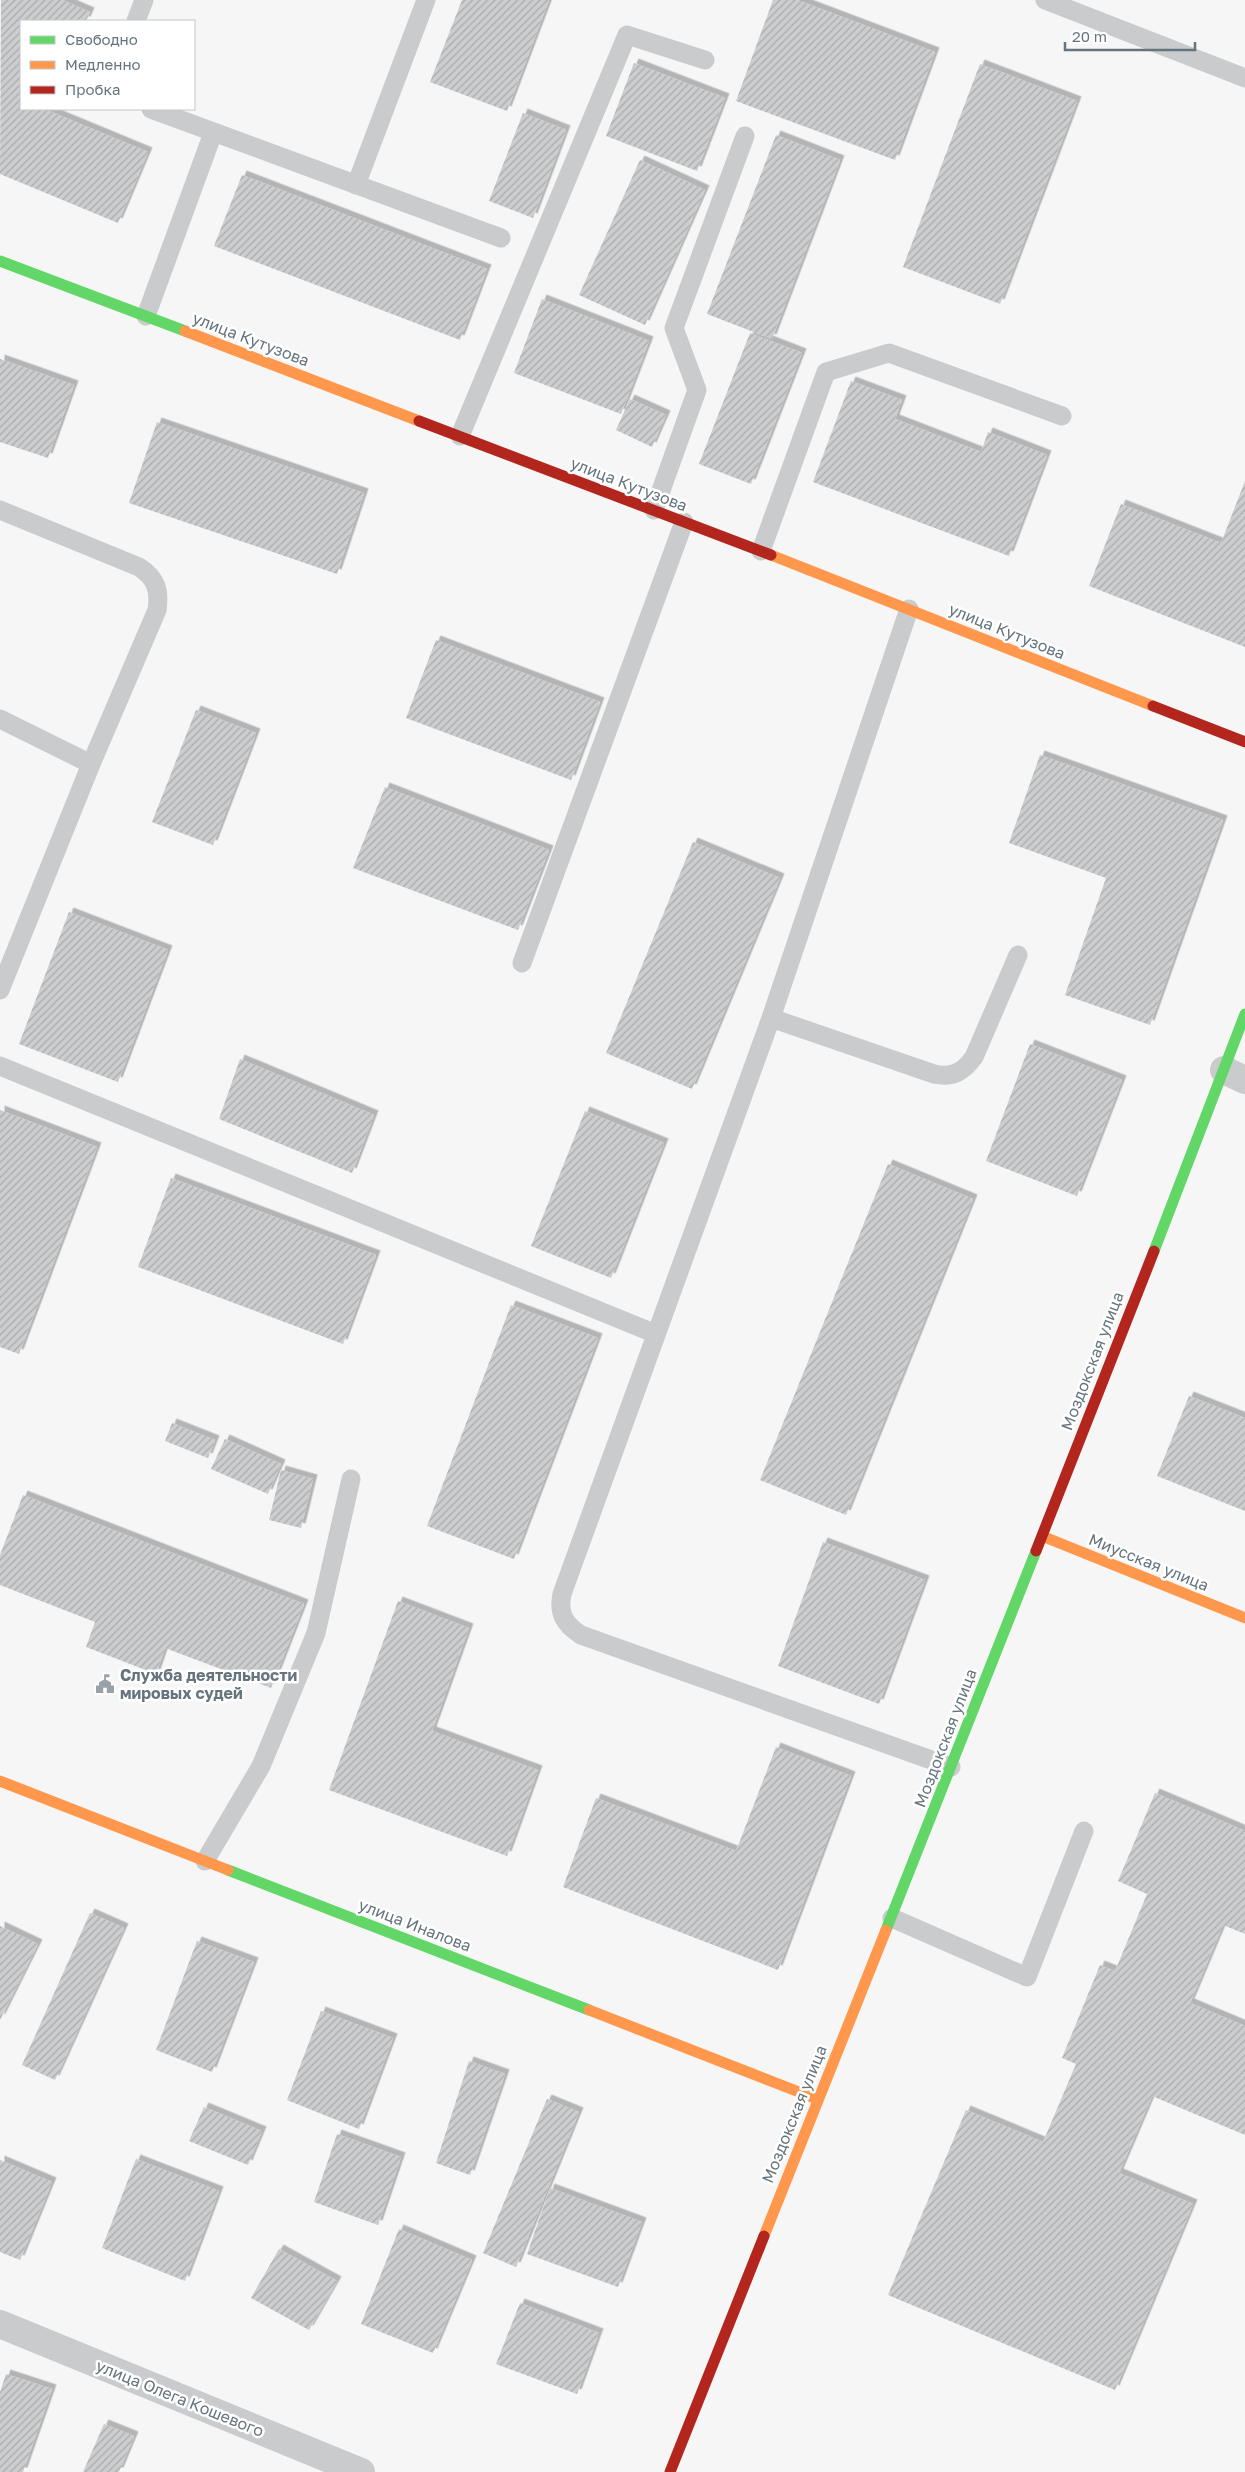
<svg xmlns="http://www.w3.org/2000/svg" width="1245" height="2472" viewBox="0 0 1245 2472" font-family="'Golos Text',sans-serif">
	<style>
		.building { fill: url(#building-hatch); filter: url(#shadow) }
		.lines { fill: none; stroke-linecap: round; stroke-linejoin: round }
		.lane { stroke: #c9cbcc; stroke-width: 19 }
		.street { stroke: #c9cbcc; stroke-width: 28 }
		.fast { stroke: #63d668; stroke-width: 11 }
		.slow { stroke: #ff974d; stroke-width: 11 }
		.jam { stroke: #b3261e; stroke-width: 11 }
		.labels { text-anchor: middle; stroke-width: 5; stroke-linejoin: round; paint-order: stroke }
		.street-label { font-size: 16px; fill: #66747d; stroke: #fff }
		.poi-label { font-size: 16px; font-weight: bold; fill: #66747d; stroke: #fff; text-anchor: start }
	</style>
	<defs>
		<pattern id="building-hatch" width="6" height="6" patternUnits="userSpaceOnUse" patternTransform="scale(1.25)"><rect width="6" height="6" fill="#cccdce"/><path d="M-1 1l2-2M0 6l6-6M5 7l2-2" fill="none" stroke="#a9abac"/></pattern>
		<filter id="shadow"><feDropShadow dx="4.5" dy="-4.5" stdDeviation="0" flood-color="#0004"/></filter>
	</defs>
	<rect width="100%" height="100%" fill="#f6f6f6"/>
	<!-- building -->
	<path class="building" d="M1,0H62L90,12L86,21H21V109H50L49,111L148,152L118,223L0,174Z
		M462,0H549L507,111L430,82Z
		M773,0H797L935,52L895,160L736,101Z
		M634,63L725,98L697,171L606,136Z
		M980,64L1077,101L1000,304L903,267Z
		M523,113L566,130L533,218L489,201Z
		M776,135L840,160L772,339L707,314Z
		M640,160L705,190L645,325L579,295Z
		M242,175L487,269L460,340L214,246Z
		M542,299L649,341L621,414L514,373Z
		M750,333L802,353L751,484L699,464Z
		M0,359L74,385L48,458L0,442Z
		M851,381L902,400L895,419L981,452L988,432L1047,455L1009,556L813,482Z
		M630,399L666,415L652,447L616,430Z
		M157,422L364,493L337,574L129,503Z
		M1245,481V647L1089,586L1121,504L1221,543Z
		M436,640L600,702L571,780L406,718Z
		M196,710L256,733L213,845L152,822Z
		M1040,755L1223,820L1150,1025L1065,995L1106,878L1009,843Z
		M385,787L549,850L518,930L353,868Z
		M693,842L780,878L692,1089L606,1053Z
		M69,912L168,950L118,1082L19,1044Z
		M1030,1044L1122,1080L1077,1196L986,1161Z
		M240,1059L374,1115L352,1173L219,1119Z
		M0,1110L97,1147L19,1354L0,1347Z
		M585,1111L664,1143L611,1278L531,1246Z
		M888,1164L973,1199L846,1515L760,1480Z
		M171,1178L376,1255L343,1344L138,1267Z
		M511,1305L598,1338L514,1559L427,1526Z
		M1189,1396L1245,1418V1511L1157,1476Z
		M172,1423L215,1440L208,1458L165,1441Z
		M225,1439L281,1464L268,1494L211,1469Z
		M281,1470L313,1479L301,1528L269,1520Z
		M23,1495L304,1604L271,1688L165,1648L156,1674L86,1647L95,1622L0,1585V1555Z
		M823,1542L925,1580L879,1704L778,1666Z
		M398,1601L469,1628L432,1731L538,1770L507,1856L329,1790Z
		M776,1747L851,1776L778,1970L563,1887L596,1798L736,1851Z
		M1155,1793L1245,1831V1934L1223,1925L1190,2003L1245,2026V2135L1152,2096L1119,2173L1193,2204L1115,2390L888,2295L966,2110L1043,2142L1076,2064L1062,2058L1100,1965L1115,1971L1147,1894L1118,1881Z
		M90,1913L124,1928L55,2080L22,2065Z
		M0,1926L38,1944L0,2020Z
		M197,1941L254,1962L212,2072L156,2050Z
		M321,2011L393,2038L359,2129L287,2100Z
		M469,2061L505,2074L470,2175L436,2163Z
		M547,2099L579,2112L516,2267L483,2253Z
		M204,2107L262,2131L248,2165L189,2141Z
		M337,2134L401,2157L378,2225L314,2202Z
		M136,2159L219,2191L185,2281L102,2248Z
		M0,2160L52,2182L20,2260L0,2252Z
		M550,2188L642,2222L618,2287L527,2254Z
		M399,2229L472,2260L433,2353L361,2324Z
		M279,2249L337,2281L309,2330L251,2298Z
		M520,2303L599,2333L577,2394L496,2364Z
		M6,2374L52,2389L23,2472H0V2392Z
		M104,2424L134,2436L119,2472H83Z"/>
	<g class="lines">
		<!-- lane -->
		<path class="lane" d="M1045,0L1245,78
			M136,21L144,0
			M151,109L501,238
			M356,185L426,0
			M146,316L213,133
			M460,436L627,35L705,60
			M0,510L139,567C156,578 160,590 157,610L91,764L0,990
			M654,510L697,390L674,328L745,136
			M761,551L826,372L889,353L1062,416
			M909,609L771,1018L562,1594C558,1613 564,1624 581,1635L951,1767
			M0,719L91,764
			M522,963L684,522
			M771,1018L934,1074C953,1078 963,1072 974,1057L1018,955
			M0,1066L656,1334
			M205,1861L261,1766L316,1633L351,1479
			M892,1918L1027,1977L1084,1831"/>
		<!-- street -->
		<path class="street" d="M1224,1070L1245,1080
			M0,2324L361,2472"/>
		<!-- fast -->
		<path class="fast" d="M0,261L185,331
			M1154,1251L1245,1014
			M228,1870L589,2010
			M886,1930L1036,1551"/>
		<!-- slow -->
		<path class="slow" d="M185,331L419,421
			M771,555L1153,706
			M1042,1536L1245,1618
			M0,1781L228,1870
			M589,2010L817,2099
			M764,2236L886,1930"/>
		<!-- jam -->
		<path class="jam" d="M419,421L771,555
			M1153,706L1245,742
			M1036,1551L1154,1251
			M670,2472L764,2236"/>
	</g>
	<!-- icons -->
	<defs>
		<g id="civic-bare" transform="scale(1.5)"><path d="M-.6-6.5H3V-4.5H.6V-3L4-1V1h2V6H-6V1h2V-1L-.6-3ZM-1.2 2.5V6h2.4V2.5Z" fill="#98a2a7" stroke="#fff" stroke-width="2.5" paint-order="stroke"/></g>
	</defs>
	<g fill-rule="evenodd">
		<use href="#civic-bare" x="105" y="1684"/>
	</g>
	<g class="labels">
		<!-- street labels -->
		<g class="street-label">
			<text transform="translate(251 339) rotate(21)" y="6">улица Кутузова</text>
			<text transform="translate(629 484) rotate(21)" y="6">улица Кутузова</text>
			<text transform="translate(1007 631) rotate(22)" y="6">улица Кутузова</text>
			<text transform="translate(1092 1361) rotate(-69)" y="6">Моздокская улица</text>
			<text transform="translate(1149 1562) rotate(22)" y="6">Миусская улица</text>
			<text transform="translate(945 1738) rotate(-69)" y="6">Моздокская улица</text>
			<text transform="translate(415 1925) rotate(21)" y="6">улица Иналова</text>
			<text transform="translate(794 2114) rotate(-68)" y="6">Моздокская улица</text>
			<text transform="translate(180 2398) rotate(22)" y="6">улица Олега Кошевого</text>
		</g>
		<!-- poi labels -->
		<g class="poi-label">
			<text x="120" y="1681">Служба деятельности<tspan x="120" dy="18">мировых судей</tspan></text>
		</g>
	</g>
	<!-- legend -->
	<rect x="20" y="20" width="175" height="90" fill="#ffffff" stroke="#c2c7cb"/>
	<rect x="30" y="36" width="25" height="8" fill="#63d668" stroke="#c2c7cb"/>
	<text x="65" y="45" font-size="15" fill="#66747d">Свободно</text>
	<rect x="30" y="61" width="25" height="8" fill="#ff974d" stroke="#c2c7cb"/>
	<text x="65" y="70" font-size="15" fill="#66747d">Медленно</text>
	<rect x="30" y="86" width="25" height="8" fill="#b3261e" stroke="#c2c7cb"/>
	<text x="65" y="95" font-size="15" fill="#66747d">Пробка</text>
	<!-- scale -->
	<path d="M1065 42v8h130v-8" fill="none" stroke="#66747d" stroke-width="2.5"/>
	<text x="1072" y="42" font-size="15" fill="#66747d" stroke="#ffffff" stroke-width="4" paint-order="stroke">20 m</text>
</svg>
